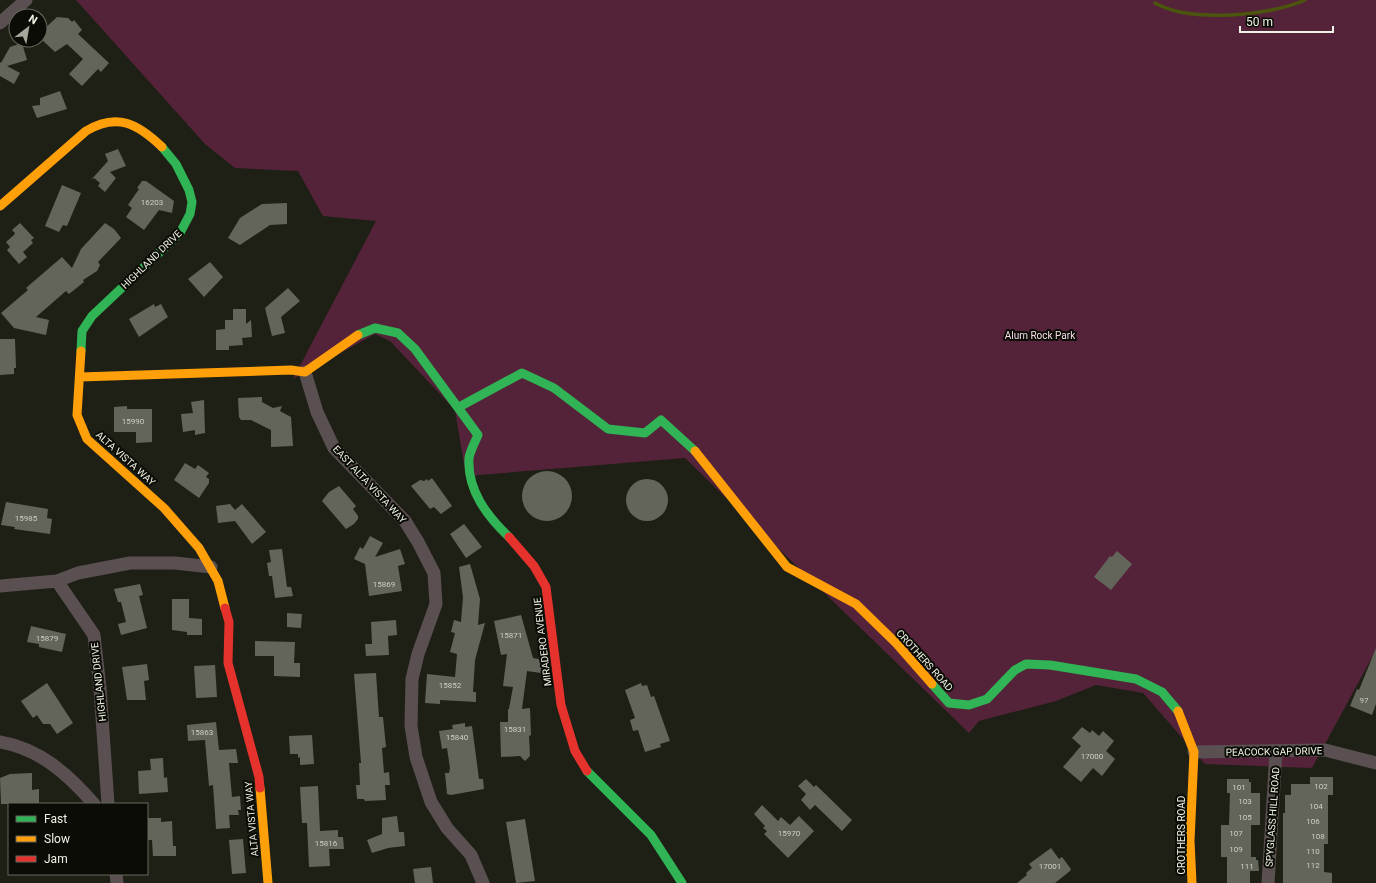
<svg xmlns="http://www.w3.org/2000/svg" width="1376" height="883" viewBox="0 0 1376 883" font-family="Roboto,sans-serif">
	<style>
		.green { fill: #542339 }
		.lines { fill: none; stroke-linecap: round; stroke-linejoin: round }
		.stream { stroke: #4b550d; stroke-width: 3.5 }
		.building { fill: #63655b }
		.street { stroke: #5a4f51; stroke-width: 13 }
		.fast { stroke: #30b455; stroke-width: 9 }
		.slow { stroke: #ff9f0a; stroke-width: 9 }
		.jam { stroke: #e5322d; stroke-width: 9 }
		.labels { text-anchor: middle; stroke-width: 4; stroke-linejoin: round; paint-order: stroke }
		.number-label { font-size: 8px; fill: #cccfc3 }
		.street-label { font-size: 10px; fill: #eff2e6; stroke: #0b0c05 }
		.park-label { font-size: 10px; fill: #f6dde6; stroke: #0b0c05 }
	</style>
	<rect width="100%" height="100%" fill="#1e2015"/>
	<!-- green -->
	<path class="green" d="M76,0H1376V650L1312,768L1205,764L1143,693L1096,685L1056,701L979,721L969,733L685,458L466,476L455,410L390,341L375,334L293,379L376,221L323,216L298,171L235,168L205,144Z"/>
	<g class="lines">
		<!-- stream -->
		<path class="stream" d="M1155,3C1190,23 1270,16 1305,0"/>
	</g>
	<!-- building -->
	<path class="building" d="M57,17L68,18L72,22L74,20L82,30L78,34L109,63L101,72L98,69L82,86L69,74L83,59L67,44L55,52L40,38V33Z
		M22,43L27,60L7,66L20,73L14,84L0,76V62L1,63L10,47Z
		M60,91L67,109L37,118L32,106L40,105V98Z
		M118,149L126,166L110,172L116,178L105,192L98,186L100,183L94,178L91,180L108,161L105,154Z
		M142,181H146L174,201L172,213L159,210L144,230L126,217L132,208L128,205L139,189L137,188Z
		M62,185L81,193L67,226L63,225L59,232L45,226Z
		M287,203V224L270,225L240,245L228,238L240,218L262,204Z
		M20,223L34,238L31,240L33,243L23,252L27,257L19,264L7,250L10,247L6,242L14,235L15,233L12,230Z
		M105,223L114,229L121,238L98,262L100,265L97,271L83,280L84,282L69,294L66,291L36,317L49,320L46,335L14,328L1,313L28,290L26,288L62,257L72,268L81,249Z
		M210,262L223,277L204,297L188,279Z
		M288,288L300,301L281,317L285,333L272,336L265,308Z
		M154,304L155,307L161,304L168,317L139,337L129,319Z
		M233,309H246V324L251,320L252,337L242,338L243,345L229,346V350H216V330L225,329V320H233Z
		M0,339H15L16,368H14V374L0,375Z
		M262,397V402L273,408L282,406L280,411L291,417L293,446L271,447V430L251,420H241L239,417L238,398Z
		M204,400L205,433L195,435V430L183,432L181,414L193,413L191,402Z
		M127,406V409H152V442L136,443V432H114V407Z
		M185,463L195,469L198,465L209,473L206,477L209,479V483L199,498L174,480Z
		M522 496a25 25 0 1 1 50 0a25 25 0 1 1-50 0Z
		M432,478L452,506L441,514L434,507L430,509L411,486L420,480L424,481L427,479L428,481Z
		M626 500a21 21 0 1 1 42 0a21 21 0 1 1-42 0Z
		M339,486L356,506L353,509L358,516V519L354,524L346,529L322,501L329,492Z
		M6,502L48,509L47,518L52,519L50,534L14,529L15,527L1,525Z
		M230,504L235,510L242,504L266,532L252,544L235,521L218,523L216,506Z
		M464,524L482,547L466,558L450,534Z
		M370,536L383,543L375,557L400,549L405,564L398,566L402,591L369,596L365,564L354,559L360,547L363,549Z
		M282,549L287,587H291L293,596L275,598L272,576H269L267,563L271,562L269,550Z
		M1117,551L1132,564L1111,590L1094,577L1110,556L1112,557Z
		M470,564L480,599L478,625L485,623L475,660L473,692H476V702L440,700V704L425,703L427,674L455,677L457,654L450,652L455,633L451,632L454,620L461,622L463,597L459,567Z
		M140,584L143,595L139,596L147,628L121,635L118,624L126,622L121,602H118L114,589Z
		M172,599H189V618L202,619V635H187V632L172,630Z
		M287,613L302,614L301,628L287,627Z
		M521,615L533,658L543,660L541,673L527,671L522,709L530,708L531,735L529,736L530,756L525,761L520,756L501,757L500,722H508V709H509L513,687L503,686L507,654L501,655L494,621Z
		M396,620L397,635L388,636L389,655L366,656L365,644H372L371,622Z
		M31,626L66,634L62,652L39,647V644L27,642Z
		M255,641L295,642L294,663H300V677L274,676V656H255Z
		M1376,648V704L1372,715L1350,706L1357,689L1359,690Z
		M147,664L149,680L144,681L146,700H127L122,667Z
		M215,665L217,697L196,698L194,666Z
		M376,673L379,717H383L386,747L382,748L384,773L389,772L390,785H385L386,800L365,801L364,799H357L356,785H360L359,763H361L354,674Z
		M47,683L73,723L57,734L50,724H43L37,715L33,718L21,701Z
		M641,683L642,686L647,685L651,697L654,696L670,741L660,744L661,747L645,752L638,730L633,731L630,720L635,718L625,690Z
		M216,722L219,750L236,749L238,763H229L232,797L240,796L241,810H238L239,815H229L230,828L216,829L213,785L209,786L205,740L188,741L187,725Z
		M465,723V727L472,726L479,779H483L484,789L451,795L447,794L445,773H449L450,768L447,748L442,749L439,731L453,729L452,725Z
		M1082,727L1090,733L1092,730L1099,736L1103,731L1114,741L1106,751L1115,759L1102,776L1093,768L1081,782L1063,767L1081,746L1072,738Z
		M312,735L314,764L300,765V757L298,758V754H290L289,736Z
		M163,758L164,778L167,777L168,792L139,794L138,771L151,770L150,759Z
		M32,773V790L39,789V804H1L0,778L10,774Z
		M1310,777H1333V795H1328V844H1324V872L1332,873V883H1283V813H1285V795H1291V784H1310Z
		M806,779L814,787L816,785L852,820L842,831L815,805L810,810L801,800L806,794L798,786Z
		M1227,779H1249V782H1251V793H1260V825H1251V857H1256V860H1258L1259,871H1250V883H1227V857H1221V825H1229L1230,793H1227Z
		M318,786L320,831L338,830V837H343L344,849H329L330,866L309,867L307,823H302L300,787Z
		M762,805L778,821L781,817L790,825L799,816L814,831L788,858L764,834L767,831L763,828L765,826L754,814Z
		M397,816L399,832H404L405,846L388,848L372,853L367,840L382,834V818Z
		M147,818H161V822L172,821L173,846H176V856H153L152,840H147Z
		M525,819L535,881L516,883L506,822Z
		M243,839L246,873L232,874L229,840Z
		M1051,848L1059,859L1062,857L1071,869L1070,871L1055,883H1017L1027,875L1026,873L1032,868L1029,864Z
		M431,867L433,883H415L413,869Z"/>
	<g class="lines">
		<!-- street -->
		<path class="street" d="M0,23L26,0
			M305,372L317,412L334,448L405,521L418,542L434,573L436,604L418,654L412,679L411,726L416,757L431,802L447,828L471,855L483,883
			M57,581L94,635L100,688L108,804
			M0,586L57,581L78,573L130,563H175L211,567
			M0,742C40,749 68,774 94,804
			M1194,752L1325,750L1376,763
			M116,874L117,883
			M1268,883L1276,752"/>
		<!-- fast -->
		<path class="fast" d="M358,335L375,328L398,333L415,349L478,435C475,442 470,451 469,458C467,490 487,516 509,537
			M81,351L82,331L92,316L180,233L190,214L192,202L189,190L176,164L162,147
			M459,407L522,373L554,388L608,429L645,433L661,420L695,451
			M932,684L949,703L969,705L987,699L1015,670L1026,664L1050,665L1136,679L1162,692L1178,711
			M587,771L651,835L682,883"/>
		<!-- slow -->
		<path class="slow" d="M0,206L86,131C117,112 138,124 162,147
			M81,351L77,415L87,439L164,508L199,548L218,581L225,608
			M80,377L291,370L305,372L358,335
			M695,451L787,567L856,604L896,643L932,684
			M1178,711L1194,752L1190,841L1192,883
			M260,788L268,883"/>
		<!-- jam -->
		<path class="jam" d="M509,537L534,566L546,587L561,705L575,751L587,771
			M225,608L229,622L228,663L259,777L260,788"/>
	</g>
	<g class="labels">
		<!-- number labels -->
		<g class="number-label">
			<text x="152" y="205">16203</text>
			<text x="133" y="424">15990</text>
			<text x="26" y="521">15985</text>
			<text x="384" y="587">15869</text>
			<text x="511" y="638">15871</text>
			<text x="47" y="641">15879</text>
			<text x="450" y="688">15852</text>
			<text x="1364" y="703">97</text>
			<text x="515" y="732">15831</text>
			<text x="202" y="735">15863</text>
			<text x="457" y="740">15840</text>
			<text x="1092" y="759">17000</text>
			<text x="1321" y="789">102</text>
			<text x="1239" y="790">101</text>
			<text x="1245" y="804">103</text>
			<text x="1316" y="809">104</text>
			<text x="1245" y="820">105</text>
			<text x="1313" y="824">106</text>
			<text x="789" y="836">15970</text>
			<text x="1236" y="836">107</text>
			<text x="1318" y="839">108</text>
			<text x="326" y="846">15816</text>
			<text x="1236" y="852">109</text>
			<text x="1313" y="854">110</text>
			<text x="1313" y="868">112</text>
			<text x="1050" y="869">17001</text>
			<text x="1247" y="869">111</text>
		</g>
		<!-- street labels -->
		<g class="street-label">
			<text transform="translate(151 259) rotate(-44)" y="4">HIGHLAND DRIVE</text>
			<text transform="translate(126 458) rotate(42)" y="4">ALTA VISTA WAY</text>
			<text transform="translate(370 484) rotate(47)" y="4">EAST ALTA VISTA WAY</text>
			<text transform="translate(542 642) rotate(-97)" y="4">MIRADERO AVENUE</text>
			<text transform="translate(925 660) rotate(48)" y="4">CROTHERS ROAD</text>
			<text transform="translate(98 682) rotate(-96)" y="4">HIGHLAND DRIVE</text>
			<text transform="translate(1274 751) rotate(-1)" y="4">PEACOCK GAP DRIVE</text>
			<text transform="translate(1272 817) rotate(-86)" y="4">SPYGLASS HILL ROAD</text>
			<text transform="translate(251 819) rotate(-95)" y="4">ALTA VISTA WAY</text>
			<text transform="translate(1181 835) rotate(-90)" y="4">CROTHERS ROAD</text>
		</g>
		<!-- park labels -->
		<g class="park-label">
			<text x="1040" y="339">Alum Rock Park</text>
		</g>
	</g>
	<!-- legend -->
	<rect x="8" y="803" width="140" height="72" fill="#0b0c05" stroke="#66685f"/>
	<rect x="16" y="816" width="20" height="6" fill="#30b455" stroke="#66685f"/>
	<text x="44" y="823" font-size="12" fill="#eff2e6">Fast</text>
	<rect x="16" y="836" width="20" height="6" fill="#ff9f0a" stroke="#66685f"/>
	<text x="44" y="843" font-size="12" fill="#eff2e6">Slow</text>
	<rect x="16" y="856" width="20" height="6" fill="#e5322d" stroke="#66685f"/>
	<text x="44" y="863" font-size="12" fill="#eff2e6">Jam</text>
	<!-- north arrow -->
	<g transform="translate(28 28) rotate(31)"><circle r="19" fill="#0b0c05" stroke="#66685f"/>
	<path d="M0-3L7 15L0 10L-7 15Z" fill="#a6a89d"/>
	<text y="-6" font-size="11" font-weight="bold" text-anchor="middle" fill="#eff2e6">N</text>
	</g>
	<!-- scale -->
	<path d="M1240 26v6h93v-6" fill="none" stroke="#eff2e6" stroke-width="2"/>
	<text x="1246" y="26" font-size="12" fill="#eff2e6" stroke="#0b0c05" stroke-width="3" paint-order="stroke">50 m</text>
</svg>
